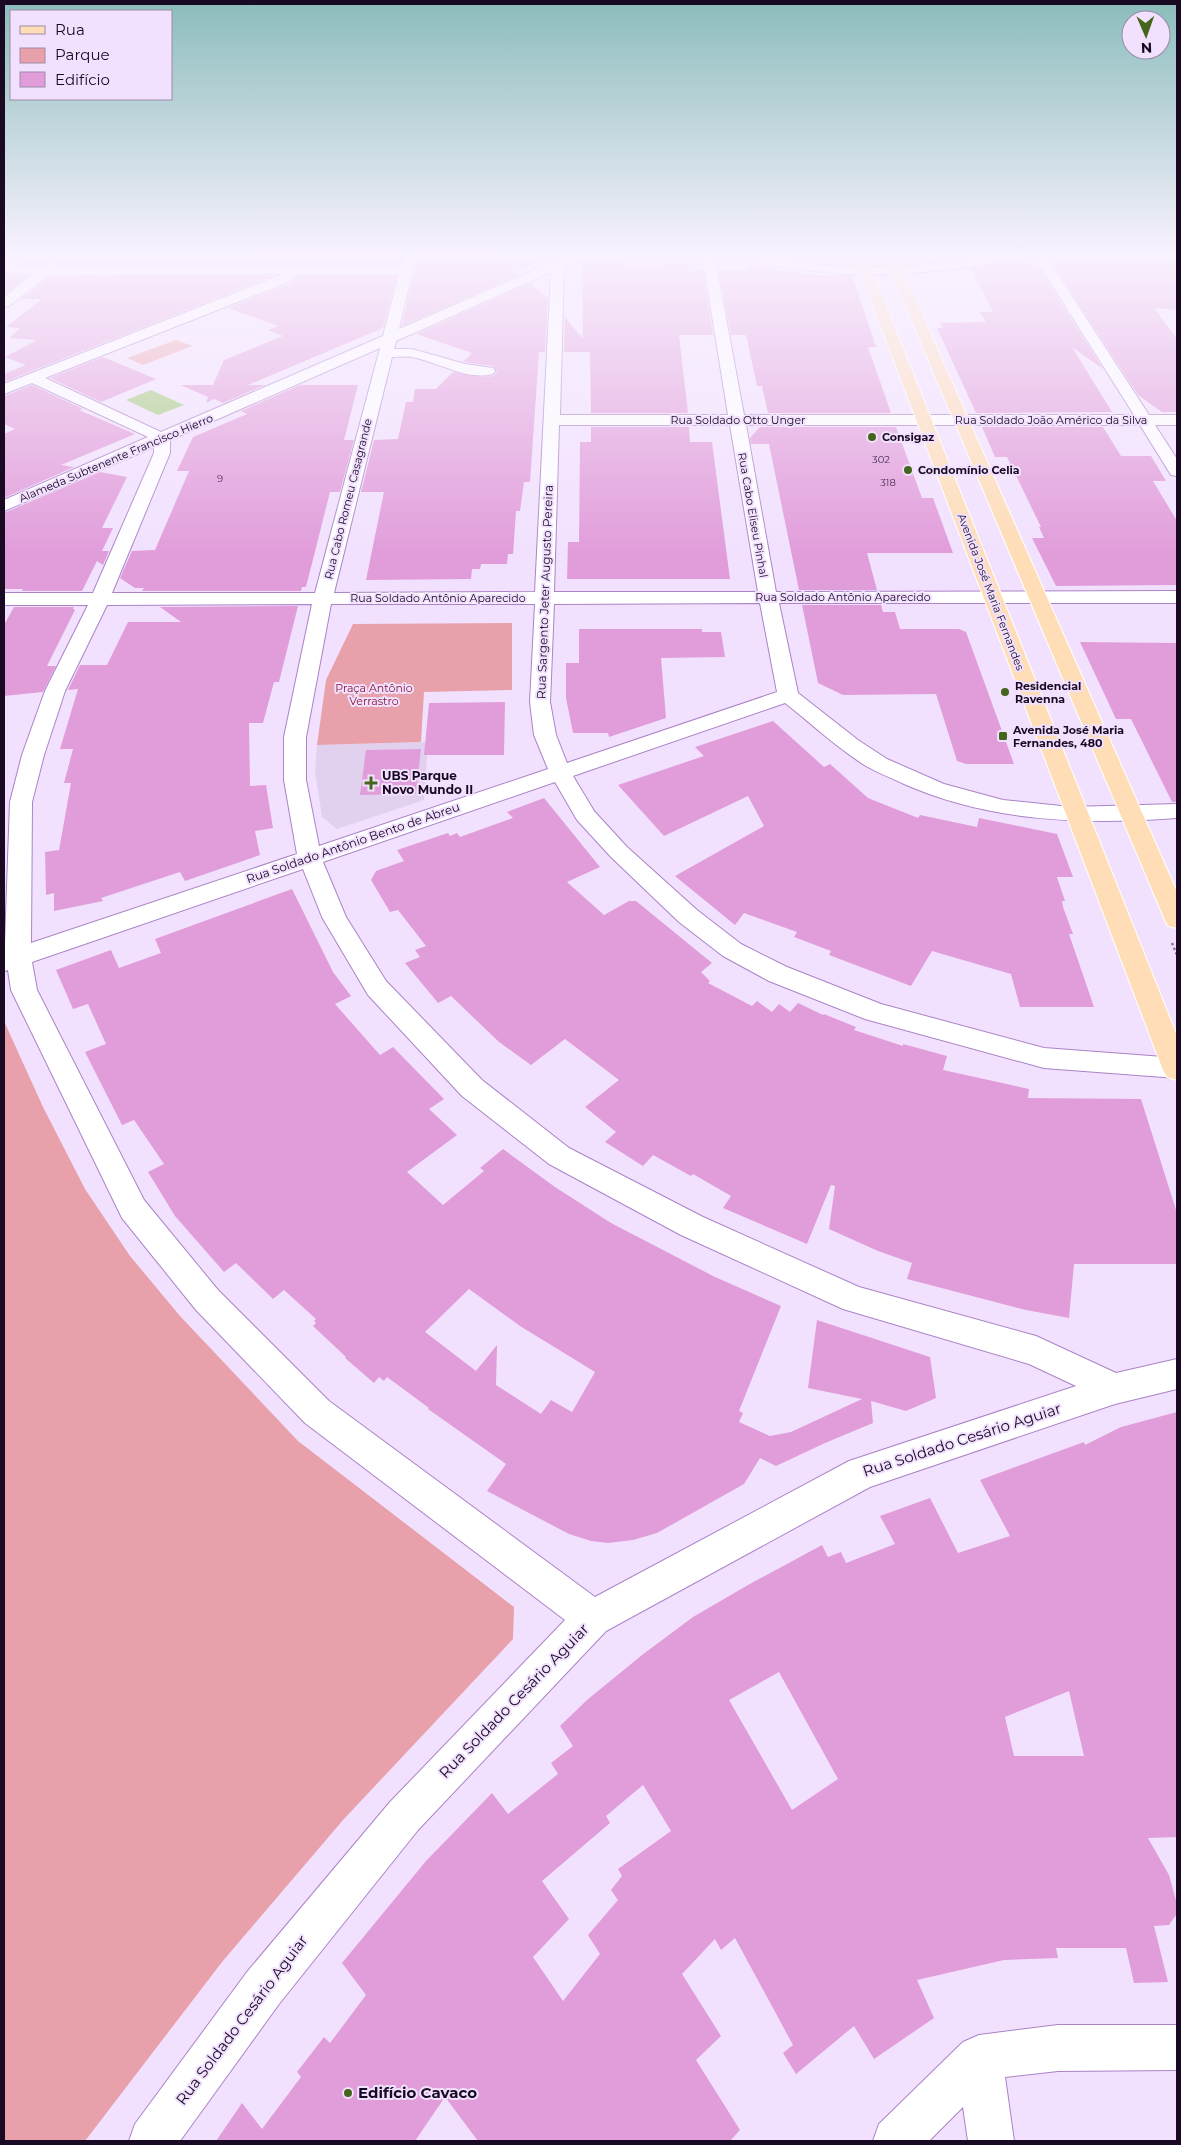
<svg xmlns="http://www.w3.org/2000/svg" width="1181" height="2145" viewBox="0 0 1181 2145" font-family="Montserrat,sans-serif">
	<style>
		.built { fill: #e2d0ef }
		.green { fill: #e8a1aa }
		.water { fill: #a1c97a }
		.building { fill: #e19dda; fill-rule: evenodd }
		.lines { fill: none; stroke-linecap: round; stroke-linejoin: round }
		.minor-casing { stroke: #ab83c7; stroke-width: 2 }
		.major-casing { stroke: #fff; stroke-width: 2 }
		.path { stroke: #8b7b97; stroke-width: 2.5; stroke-dasharray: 2.5 2.5; stroke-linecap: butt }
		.minor { fill: #fff; fill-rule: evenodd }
		.major { fill: #feddb7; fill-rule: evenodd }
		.poi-dot { fill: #44651b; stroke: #f1e1fe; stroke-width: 2 }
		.labels { text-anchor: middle; stroke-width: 4; stroke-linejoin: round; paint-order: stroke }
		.number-label { font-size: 10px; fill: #4b2e51 }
		.far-street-label { font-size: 11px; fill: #190923; stroke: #f1e1fe }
		.far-poi-label { font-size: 11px; font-weight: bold; fill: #190923; stroke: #f1e1fe; text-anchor: start }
		.far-park-label { font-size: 11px; fill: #851837; stroke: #f1e1fe }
		.street-label { font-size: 12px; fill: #190923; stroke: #f1e1fe }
		.poi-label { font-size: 12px; font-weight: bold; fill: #190923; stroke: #f1e1fe; text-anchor: start }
		.near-street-label { font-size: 15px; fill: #190923; stroke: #f1e1fe }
		.near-poi-label { font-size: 15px; font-weight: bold; fill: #190923; stroke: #f1e1fe; text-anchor: start }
	</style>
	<rect width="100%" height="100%" fill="#f1e1fe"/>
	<!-- built -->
	<path class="built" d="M428,742L424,800L337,829L322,817L315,771L317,745Z"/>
	<!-- green -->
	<path class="green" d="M176,340L192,346L143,365L127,358Z
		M512,623V690L424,692L421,742L317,745L326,680L353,624Z
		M4,1021L43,1107L85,1189L130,1256L180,1316L298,1441L514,1607L513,1639L343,1820L222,1962L85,2141H4Z"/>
	<!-- water -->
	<path class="water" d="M151,390L184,405L158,415L126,400Z"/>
	<!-- building -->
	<path class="building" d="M32,253H403L400,264L59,265L57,261L52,260L43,265L18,263Z
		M419,253H560L516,272L519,275L402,326Z
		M593,253H647L621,265L695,264L696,270H703L713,335H679L688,413H591L590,352H564L565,317L583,339L582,261L590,258Z
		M1054,253H1164L1177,260V310L1154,308L1177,339V412H1162L1138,395L1053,264Z
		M1010,261L1037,265L1103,369L1072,347L1112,412L976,413L937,328H943L940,323L986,322L980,312H993L971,268Z
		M746,263L787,272V270L815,275H852L876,347H868L891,413H768L762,386H757L746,335H731L719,270H747Z
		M4,274L28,276L4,295Z
		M273,276L4,382V374L26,365L5,357L37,340L9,338L20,328L6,327L42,299H21L50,277Z
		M299,276H397L383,328L248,385H265L223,403L214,399L206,403L208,397L180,385H213L224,360L283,336L268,330L279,326L228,308L292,283Z
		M530,283L548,298L545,352H539L530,482H524L520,511H516L513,554H508L507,564H481L480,569H472L471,579L366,580L384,492H361L374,440L398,439L406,402H413L415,389H436L453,372L483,377L493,376L497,372L493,366L463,362L472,353L416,334Z
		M103,357L156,379L101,402L50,378Z
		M32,385L83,409L79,410L135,434L61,465L74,467L4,498V434L15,429L4,424V396Z
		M300,385H358L344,440H354L340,492H330L306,587H302L301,591H142L144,588H135L120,578L132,551L155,550L189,471H177L193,437L247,414L241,411Z
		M591,427H689L690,442H712L730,579H567L568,542H579L580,442H591Z
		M760,427H896L922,498H933L953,553H867L877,590H799L769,444H751L750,438Z
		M982,427H1103L1121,456H1151L1166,481H1153L1177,521V585L1056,586L1032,538H1044L1039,527H1041L1007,457H995Z
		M100,472L127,477L102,528H113L102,551H109L103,565L97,561L82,591H22L23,589H4V513Z
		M802,605H881L883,612H895L900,629H959L966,632L1014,764H966L957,761L936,694L843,695L818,683Z
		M298,606L279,682H274L263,723H249L250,786L266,785L273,828L255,831L260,855L185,881L180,872L101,898L103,901L54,911V893L46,895L45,852L59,850L71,783H64L73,749H60L78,689L68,690L80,665H107L128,622H181L160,607Z
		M14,607H74L73,609L75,610L47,666H56L43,692L4,696V625Z
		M579,629H702V632H721L725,657L661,658L666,718L609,737L608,733H573L566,698V663H579Z
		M1080,642L1177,643V802H1172L1131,719H1116Z
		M505,702L504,755H424L429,703Z
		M773,721L824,767L830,764L868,798L918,818L920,815L977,827L979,818L1057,834L1073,877H1057L1065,901H1062L1063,907L1073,934H1069L1094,1007H1020L1011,974L932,951L911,986L829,955L831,951L794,937L797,932L744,913L735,925L675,876L764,826L748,796L664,836L618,785L704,756L695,747Z
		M421,749L416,794L360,795L366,750Z
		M544,798L600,867L567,882L604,915L629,901H636L712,963L701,972L710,981L708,983L752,1006L757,1001L772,1012L779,1004L790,1012L798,1003L823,1015L824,1014L856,1027L854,1030L903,1046V1044L947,1056L943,1070L1029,1089L1028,1098L1141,1099L1177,1213V1264H1074L1069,1318L1026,1310L907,1279L912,1263L878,1251L829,1229L835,1186L831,1185L807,1244L723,1208L731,1196L693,1174L691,1176L653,1155L643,1166L605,1142L616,1132L585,1107L619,1080L565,1039L531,1065L499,1042L451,996L438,1003L405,963L420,957L415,950L426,946L398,910L390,912L371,880L376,871L404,861L397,850L448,833L450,836L457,833L460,837L513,818L507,812Z
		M292,889L333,972L351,996L335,1004L380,1055L393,1047L444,1099L429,1109L457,1135L407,1172L443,1205L484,1171L480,1168L503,1149L555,1187L611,1223L715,1277L781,1306L739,1411L743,1413L739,1422L770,1436L791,1432L862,1399L808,1388L817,1320L930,1357L936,1398L906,1411L871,1401L873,1423L825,1443L776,1466L760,1458L744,1484L657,1533L633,1540L608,1543L591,1541L569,1534L487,1491L506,1464L428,1409L429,1408L387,1377L384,1381L379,1377L374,1383L345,1358L346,1357L313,1326L316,1323L314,1321L316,1319L284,1290L273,1299L236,1263L224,1272L175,1216L148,1172L164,1164L134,1120L122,1125L85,1052L106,1044L88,1004L73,1009L56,970L111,950L119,968L161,953L155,939ZM469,1289L520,1326L595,1372L572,1412L551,1400L541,1414L496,1385L497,1345L476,1371L425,1332Z
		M1177,1412V1837L1148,1838L1169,1875L1177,1904L1176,1915L1169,1925L1154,1926L1168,1982L1134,1983L1126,1948H1056L1058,1958L1004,1960L917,1980L934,2018L874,2059L854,2026L796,2074L783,2053L793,2045L735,1938L721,1950L715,1939L682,1974L721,2036L696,2060L740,2130L730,2141H478L445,2097L415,2141H216L242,2103L262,2129L301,2077L297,2072L324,2037L330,2043L366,1995L342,1963L426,1861L492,1793L508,1814L558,1774L551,1763L573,1746L560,1726L587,1700L642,1655L693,1617L748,1585L822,1545L828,1557L841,1552L846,1563L895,1544L880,1516L930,1498L958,1553L1010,1536L980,1480L1084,1442L1085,1445L1121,1427ZM779,1672L838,1779L792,1810L729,1700ZM1069,1691L1084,1756H1014L1005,1717ZM643,1785L671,1831L618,1869L622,1876L611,1890L618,1900L588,1935L600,1954L563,2001L533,1957L569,1919L542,1881L610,1823L606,1816Z"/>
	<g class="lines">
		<!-- minor casing -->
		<g class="minor-casing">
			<path id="minor" d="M405,253H417L399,329L574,253H591L589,256L564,267L560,415H728L702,253H714L744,415H1134L1032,253H1044L1149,415H1177V425H1155L1177,459V476L1171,475L1140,425H746L776,592L1177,591V603H779L798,693L858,740L887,759L944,784L1003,800L1071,807L1177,804V818C1084,825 991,822 904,784C892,778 878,773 866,766C837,748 812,724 785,703L573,776L594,811L627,847L697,910L741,944L787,967L881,1004L1044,1048L1177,1058V1078L1044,1068L865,1019L769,981L723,956L679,922L611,857L577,820L555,782L323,862L346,917L386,981L482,1080L569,1148L703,1217L859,1287L1036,1336L1116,1373L1177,1359V1389L1115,1404L870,1487L606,1631L418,1830L279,2004L180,2141H129L135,2124L247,1972L390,1802L565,1620L305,1423L196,1310L122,1218L11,990L8,970L4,971L10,802L22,755L45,691L88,605H4V593H93L154,453V447L4,511V500L148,437L32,383L4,394V384L283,274L49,275L9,306L4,307V297L33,274L4,272V264L43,267L52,262L57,263L58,267L401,266ZM551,272L535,592L334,593L392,357C398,357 405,356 412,357C438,362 467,381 493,374L495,371L493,368L465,364L412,349H394L396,341ZM298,274H399L383,336L161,432L45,378L291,281ZM380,348L315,593H112L170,453V440ZM559,425H730L758,592H554ZM760,603L777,692L567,763L556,735L550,702L554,604ZM312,604L284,737V780L297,854L31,943L32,802L44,755L65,691L107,605ZM331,604H535L530,702L534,735L548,769L319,846L306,780V737ZM303,869L322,917L368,995L462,1096L549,1164L681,1235L843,1309L1029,1364L1076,1386L849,1461L595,1597L329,1401L218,1290L144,1200L37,990L32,962Z
				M723,253H747L799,262L836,266L874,267L950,263L1003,253H1025L1023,256C925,280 824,280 725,256Z
				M1058,2025H1177V2070L1058,2071L1005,2077L1014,2141H968L963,2107L929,2141H873L879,2124L963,2042L979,2035Z"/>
		</g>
		<!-- major casing -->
		<g class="major-casing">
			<path id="major" d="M853,253H865L1177,1036V1080L1167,1077L1163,1070Z
				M883,253H895L1177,892V928L1168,926L1165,920Z"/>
		</g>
		<!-- path -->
		<path class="path" d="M1172,943L1177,955"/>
		<!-- minor -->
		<use href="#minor" class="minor"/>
		<!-- major -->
		<use href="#major" class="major"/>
	</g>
	<!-- sky -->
	<linearGradient id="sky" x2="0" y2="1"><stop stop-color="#8bbcbc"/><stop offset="0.46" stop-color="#f9f2ff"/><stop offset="1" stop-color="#f9f2ff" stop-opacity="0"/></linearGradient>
	<rect width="1181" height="553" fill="url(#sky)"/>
	<!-- markers -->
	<g class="poi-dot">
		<circle cx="872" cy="437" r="5"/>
		<circle cx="908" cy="470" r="5"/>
		<circle cx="1005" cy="692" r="5"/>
		<rect x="998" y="731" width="10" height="10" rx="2.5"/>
		<path d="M368.5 775.5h5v5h5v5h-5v5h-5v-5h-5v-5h5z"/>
		<circle cx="348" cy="2093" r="5"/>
	</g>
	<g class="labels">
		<!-- number labels -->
		<g class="number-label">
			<text x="881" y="463">302</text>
			<text x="220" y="482">9</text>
			<text x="888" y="486">318</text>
		</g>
		<!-- far-street labels -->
		<g class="far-street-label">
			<text x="738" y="424">Rua Soldado Otto Unger</text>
			<text x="1051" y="424">Rua Soldado João Américo da Silva</text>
			<text transform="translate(116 458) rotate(-23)" y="4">Alameda Subtenente Francisco Hierro</text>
			<text transform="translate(348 499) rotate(-76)" y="4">Rua Cabo Romeu Casagrande</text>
			<text transform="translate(753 515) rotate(80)" y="4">Rua Cabo Eliseu Pinhal</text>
			<text transform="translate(991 592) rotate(69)" y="4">Avenida José Maria Fernandes</text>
			<text x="843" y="601">Rua Soldado Antônio Aparecido</text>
			<text x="438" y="602">Rua Soldado Antônio Aparecido</text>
		</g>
		<!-- far-poi labels -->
		<g class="far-poi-label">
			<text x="882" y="441">Consigaz</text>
			<text x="918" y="474">Condomínio Celia</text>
			<text x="1015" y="690">Residencial<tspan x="1015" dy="13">Ravenna</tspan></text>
			<text x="1013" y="734">Avenida José Maria<tspan x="1013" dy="13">Fernandes, 480</tspan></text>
		</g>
		<!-- far-park labels -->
		<g class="far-park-label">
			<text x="374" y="692">Praça Antônio<tspan x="374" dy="13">Verrastro</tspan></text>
		</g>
		<!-- street labels -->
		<g class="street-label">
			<text transform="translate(545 592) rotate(-88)" y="4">Rua Sargento Jeter Augusto Pereira</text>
			<text transform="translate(353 843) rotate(-19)" y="4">Rua Soldado Antônio Bento de Abreu</text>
		</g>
		<!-- poi labels -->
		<g class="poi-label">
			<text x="382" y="780">UBS Parque<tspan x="382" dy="14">Novo Mundo II</tspan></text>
		</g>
		<!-- near-street labels -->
		<g class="near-street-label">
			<text transform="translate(962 1440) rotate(-18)" y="5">Rua Soldado Cesário Aguiar</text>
			<text transform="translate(514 1701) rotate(-46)" y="5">Rua Soldado Cesário Aguiar</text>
			<text transform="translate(242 2020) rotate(-53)" y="5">Rua Soldado Cesário Aguiar</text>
		</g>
		<!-- near-poi labels -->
		<g class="near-poi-label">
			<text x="358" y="2098">Edifício Cavaco</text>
		</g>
	</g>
	<!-- border -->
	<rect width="1181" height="2145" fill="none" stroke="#190923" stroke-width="10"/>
	<!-- legend -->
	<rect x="10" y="10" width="162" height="90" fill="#f1e1fe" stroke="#9b8ba6"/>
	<rect x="20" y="26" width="25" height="8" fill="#feddb7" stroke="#9b8ba6"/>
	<text x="55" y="35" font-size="15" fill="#190923">Rua</text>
	<rect x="20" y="48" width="25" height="15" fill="#e8a1aa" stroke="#9b8ba6"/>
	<text x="55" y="60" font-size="15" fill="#190923">Parque</text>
	<rect x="20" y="72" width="25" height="15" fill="#e19dda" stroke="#9b8ba6"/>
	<text x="55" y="85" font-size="15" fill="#190923">Edifício</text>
	<!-- north arrow -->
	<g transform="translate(1146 35) rotate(178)"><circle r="24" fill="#f1e1fe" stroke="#9b8ba6"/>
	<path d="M0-4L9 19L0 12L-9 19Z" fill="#44651b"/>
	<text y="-8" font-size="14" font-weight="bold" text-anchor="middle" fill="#190923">N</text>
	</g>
</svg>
